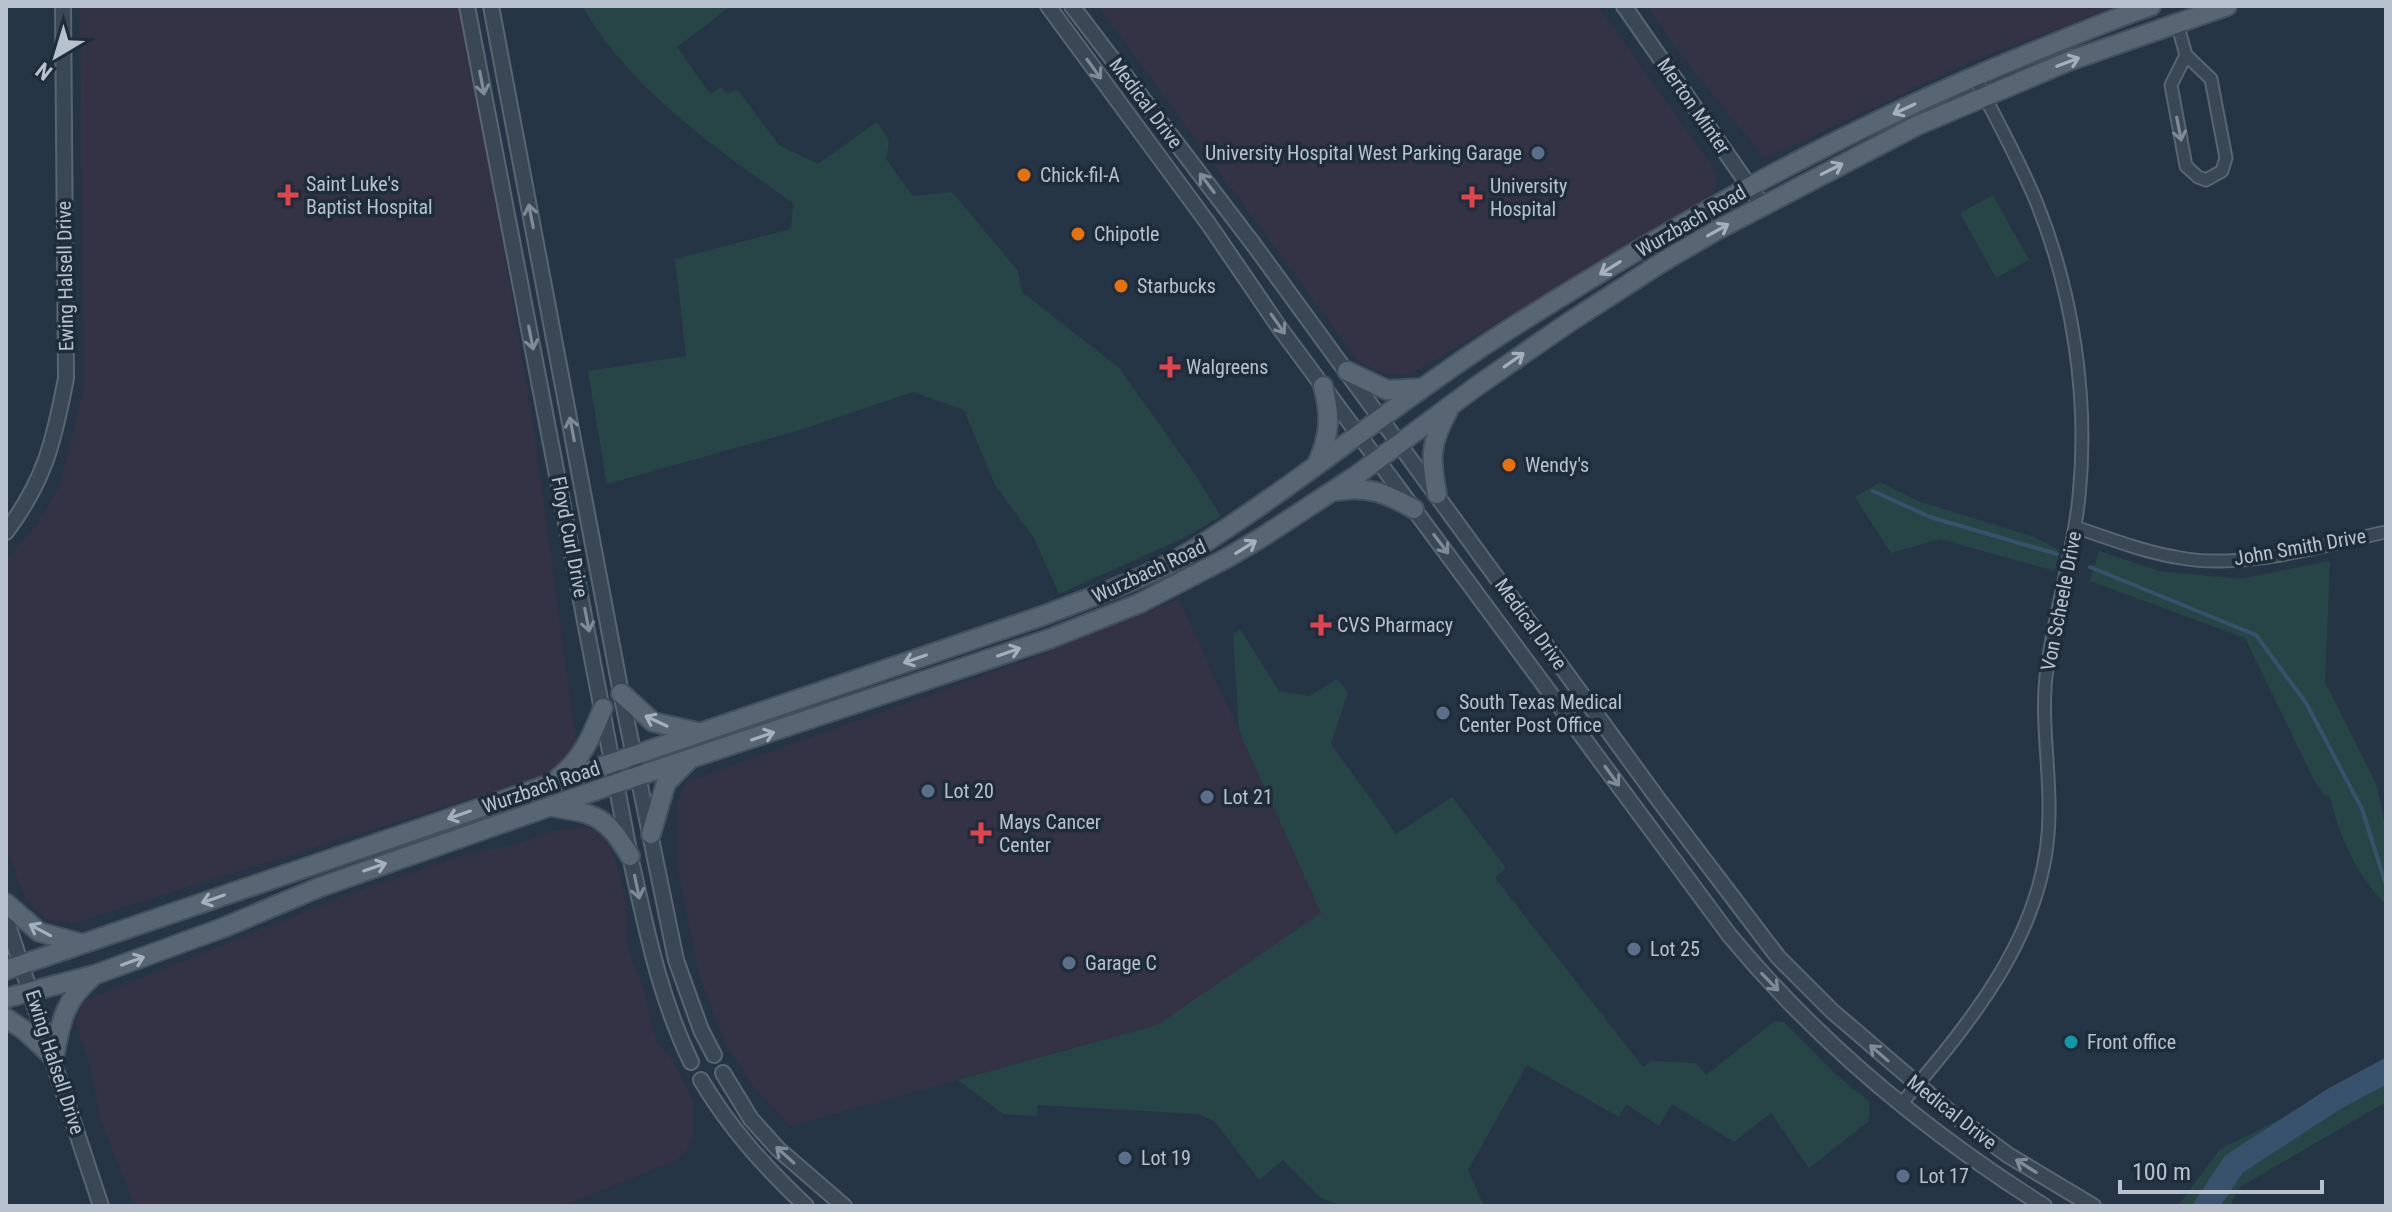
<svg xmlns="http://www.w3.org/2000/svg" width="2392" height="1212" viewBox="0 0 2392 1212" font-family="'Roboto Condensed',sans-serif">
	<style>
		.medical { fill: #343345 }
		.green { fill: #274546 }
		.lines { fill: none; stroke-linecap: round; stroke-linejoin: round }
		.stream { stroke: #38526d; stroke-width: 4 }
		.river { stroke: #38526d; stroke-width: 24 }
		.minor-casing { stroke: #596572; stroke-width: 15 }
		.tertiary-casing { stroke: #596572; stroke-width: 18 }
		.primary-casing { stroke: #44505e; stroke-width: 22 }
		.minor { stroke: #3a4754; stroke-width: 11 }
		.tertiary { stroke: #3a4754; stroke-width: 14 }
		.primary { stroke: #586674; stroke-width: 18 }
		.oneway { stroke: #a5b0bc }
		.oneway2 { stroke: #7f8b97 }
		.service-dot { fill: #5c6f8a; stroke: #1f2c3a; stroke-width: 3 }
		.food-dot { fill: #e8710a; stroke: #1f2c3a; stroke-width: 3 }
		.health-dot { fill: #e0444e; stroke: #1f2c3a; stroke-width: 3 }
		.culture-dot { fill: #0f9aa8; stroke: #1f2c3a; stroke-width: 3 }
		.labels { text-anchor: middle; stroke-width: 7; stroke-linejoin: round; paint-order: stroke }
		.street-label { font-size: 20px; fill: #b8c2ce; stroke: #1f2c3a }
		.poi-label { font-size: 20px; fill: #b8c2ce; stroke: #1f2c3a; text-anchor: start }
	</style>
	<rect width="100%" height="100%" fill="#253545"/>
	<!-- medical -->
	<path class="medical" d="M80,6H462L533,425L576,743L555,772L74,923L47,920L37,911L25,898L6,848V560L36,526L60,485L84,387Z
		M1098,6H1598L1717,173L1716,189L1697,204L1409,375L1381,373L1358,361Z
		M1648,6H2118L1971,61L1765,159L1677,50Z
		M1179,599L1321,913L1157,1025L790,1126L755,1089L724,1042L699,973L677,865L678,800L686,782L1030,659Z
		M587,827L602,833L609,845L620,874L626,907L628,949L645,992L651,1026L658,1043L671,1058L694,1102V1135L685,1153L670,1163L572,1202L554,1206H135L101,1121L88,1059L80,1037L76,1022L83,1001L352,893L463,855L511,846L552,831Z"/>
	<!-- green -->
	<path class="green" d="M582,6H731L677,47L710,94L721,87L728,94L737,89L779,145L818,164L877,122L889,140L886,159L913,196L952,192L1018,271L1022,292L1119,368L1192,470L1221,516L1184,538L1059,594L1034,538L995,485L964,410L913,392L800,430L607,484L588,371L686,356L675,259L791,229L793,203C715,148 631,90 582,6Z
		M1993,195L2029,260L1996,278L1960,213Z
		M1880,482L1918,501L2034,537L2059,550L2055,571L1940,539L1891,553L1855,497Z
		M2099,551L2159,571L2240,579L2330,561L2325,682L2377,786L2386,831V905C2358,877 2339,836 2330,798L2322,793L2313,778L2245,638L2090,581Z
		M1240,629L1279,691L1310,696L1337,679L1348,692L1331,744L1396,834L1452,797L1506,868L1495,878L1643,1067L1651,1061L1696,1063L1706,1075L1775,1021L1784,1022L1834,1073L1870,1102L1868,1122L1809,1168L1771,1113L1734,1142L1672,1104L1659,1126L1626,1104L1619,1117L1527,1065L1468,1170L1482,1202L1487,1206H1343L1321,1198L1283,1160L1259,1180L1215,1122L1199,1114L1038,1105L1037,1116L1003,1114L958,1080L1157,1025L1321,913L1239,731L1233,635Z
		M2386,1056V1102L2240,1187L2230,1206H2178L2220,1149L2345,1087Z"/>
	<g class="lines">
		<!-- stream -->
		<path class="stream" d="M1873,491L1930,517L2057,554
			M2090,567L2256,635L2306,703L2362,809L2386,885"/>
		<!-- river -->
		<path class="river" d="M2206,1206L2234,1164L2334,1099L2386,1071"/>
		<!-- minor casing -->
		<g class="minor-casing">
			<path id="minor" d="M2177,23L2186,55L2211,79L2226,158L2222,171L2206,180L2198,177L2186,166L2171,85L2186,55
				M2075,527C2108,538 2141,551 2175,557C2243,571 2319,546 2386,532
				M1902,1103C1973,1019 2049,929 2049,813C2050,765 2040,717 2047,669C2055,611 2073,555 2079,497C2089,398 2073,292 2036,201C2018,158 1995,117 1974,76"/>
		</g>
		<!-- tertiary casing -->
		<g class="tertiary-casing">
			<path id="tertiary" d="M467,6L630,856C646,927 659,996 691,1062
				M491,6L621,693L676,960L701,1030L714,1055
				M1048,6L1210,226L1279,327L1730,936C1818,1042 1928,1133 2044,1206
				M1072,6L1254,245L1658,799L1778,957L1832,1011L1951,1113L2008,1155L2093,1206
				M1624,6L1763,206
				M6,532C45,480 54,441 66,378L63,6
				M6,919L101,1206
				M723,1073L751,1119L778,1149L844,1206
				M701,1080C730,1129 765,1167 806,1206"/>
		</g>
		<!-- primary casing -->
		<g class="primary-casing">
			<path id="primary" d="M1347,371L1387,390L1421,388
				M1317,464C1330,436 1331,415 1323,386
				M1337,491C1367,485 1388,494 1414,509
				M1437,494C1430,458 1430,443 1448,411
				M621,693L653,722L697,732
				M558,778C582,759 592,736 603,708
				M553,807C598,814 606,817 630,856
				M651,834L666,783L687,762
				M6,903L39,932L80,943
				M6,970L1042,616C1091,597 1143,580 1188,553C1295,487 1392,405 1497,337C1666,229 1841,130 2026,55C2068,38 2109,20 2151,6
				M6,998L94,975L225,927L320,887L617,783L1049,639L1140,603L1227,558L1264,536L1357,475L1477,386L1568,323L1664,261L1717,230L1916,126L2069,61L2227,6
				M6,1018L24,1030L54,1058
				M54,1058C61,1022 63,1002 92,977"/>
		</g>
		<!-- minor -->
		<use href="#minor" class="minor"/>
		<!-- tertiary -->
		<use href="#tertiary" class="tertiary"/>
		<!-- primary -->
		<use href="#primary" class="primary"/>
	</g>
	<!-- one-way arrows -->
	<defs><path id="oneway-shaft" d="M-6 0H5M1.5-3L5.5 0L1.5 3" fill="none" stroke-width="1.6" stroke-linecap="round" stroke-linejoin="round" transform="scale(2)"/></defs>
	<g class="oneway">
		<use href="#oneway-shaft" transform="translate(2068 62) rotate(-21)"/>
		<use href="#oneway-shaft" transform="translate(1904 109) rotate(155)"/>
		<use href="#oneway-shaft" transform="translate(1832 169) rotate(-27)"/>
		<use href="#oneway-shaft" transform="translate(1718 230) rotate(-29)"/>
		<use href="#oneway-shaft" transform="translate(1610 268) rotate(148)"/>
		<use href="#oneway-shaft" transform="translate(1514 360) rotate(-35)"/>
		<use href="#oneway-shaft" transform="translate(1246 547) rotate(-32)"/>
		<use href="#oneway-shaft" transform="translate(1009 652) rotate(-19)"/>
		<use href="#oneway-shaft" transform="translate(915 659) rotate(161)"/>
		<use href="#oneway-shaft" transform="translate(656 721) rotate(-155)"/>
		<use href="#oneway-shaft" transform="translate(763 736) rotate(-19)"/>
		<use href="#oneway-shaft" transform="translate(459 815) rotate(161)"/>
		<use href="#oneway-shaft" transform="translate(375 867) rotate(-19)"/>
		<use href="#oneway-shaft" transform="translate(213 899) rotate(161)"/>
		<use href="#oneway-shaft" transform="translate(40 930) rotate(-152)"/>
		<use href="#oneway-shaft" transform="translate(133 961) rotate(-20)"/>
	</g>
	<g class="oneway2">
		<use href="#oneway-shaft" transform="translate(1094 69) rotate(54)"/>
		<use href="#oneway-shaft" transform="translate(482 83) rotate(79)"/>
		<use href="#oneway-shaft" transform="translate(2179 129) rotate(79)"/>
		<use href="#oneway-shaft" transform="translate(1207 183) rotate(-127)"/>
		<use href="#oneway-shaft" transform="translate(531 216) rotate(-101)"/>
		<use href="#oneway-shaft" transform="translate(1278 324) rotate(55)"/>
		<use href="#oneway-shaft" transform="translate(531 338) rotate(79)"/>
		<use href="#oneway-shaft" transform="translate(572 429) rotate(-101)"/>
		<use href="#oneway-shaft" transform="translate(1441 544) rotate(53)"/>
		<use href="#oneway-shaft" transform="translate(587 620) rotate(79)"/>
		<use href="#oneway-shaft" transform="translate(1612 776) rotate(54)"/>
		<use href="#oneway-shaft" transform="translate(637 887) rotate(78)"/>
		<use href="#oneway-shaft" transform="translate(1770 982) rotate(46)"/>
		<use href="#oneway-shaft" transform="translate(1879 1053) rotate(-139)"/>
		<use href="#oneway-shaft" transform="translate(785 1155) rotate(-138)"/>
		<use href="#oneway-shaft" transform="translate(2026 1166) rotate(-148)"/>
	</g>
	<!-- markers -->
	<g class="service-dot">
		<circle cx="1538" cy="153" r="8"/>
		<circle cx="1443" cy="713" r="8"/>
		<circle cx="928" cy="791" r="8"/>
		<circle cx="1207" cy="797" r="8"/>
		<circle cx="1634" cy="949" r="8"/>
		<circle cx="1069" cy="963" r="8"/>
		<circle cx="1125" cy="1158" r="8"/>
		<circle cx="1903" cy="1176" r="8"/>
	</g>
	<g class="food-dot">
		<circle cx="1024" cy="175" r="8"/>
		<circle cx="1078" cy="234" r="8"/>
		<circle cx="1121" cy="286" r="8"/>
		<circle cx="1509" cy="465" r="8"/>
	</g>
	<g class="health-dot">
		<path d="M284 183h8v8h8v8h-8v8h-8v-8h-8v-8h8z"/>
		<path d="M1468 185h8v8h8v8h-8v8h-8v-8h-8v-8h8z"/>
		<path d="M1166 355h8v8h8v8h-8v8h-8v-8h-8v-8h8z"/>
		<path d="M1317 613h8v8h8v8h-8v8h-8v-8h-8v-8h8z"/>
		<path d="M977 821h8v8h8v8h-8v8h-8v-8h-8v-8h8z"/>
	</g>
	<circle class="culture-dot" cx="2071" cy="1042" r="8"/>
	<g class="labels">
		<!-- street labels -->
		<g class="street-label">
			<text transform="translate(1146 103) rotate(53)" y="7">Medical Drive</text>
			<text transform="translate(1694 106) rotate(55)" y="7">Merton Minter</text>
			<text transform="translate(1691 221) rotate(-30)" y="7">Wurzbach Road</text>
			<text transform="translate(65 276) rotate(-91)" y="7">Ewing Halsell Drive</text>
			<text transform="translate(570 537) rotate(79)" y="7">Floyd Curl Drive</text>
			<text transform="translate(2300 547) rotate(-10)" y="7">John Smith Drive</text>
			<text transform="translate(1149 571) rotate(-25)" y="7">Wurzbach Road</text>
			<text transform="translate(2061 601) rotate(-79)" y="7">Von Scheele Drive</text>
			<text transform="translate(1531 624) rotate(54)" y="7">Medical Drive</text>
			<text transform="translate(541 787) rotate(-19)" y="7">Wurzbach Road</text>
			<text transform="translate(55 1062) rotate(72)" y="7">Ewing Halsell Drive</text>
			<text transform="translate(1952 1112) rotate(38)" y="7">Medical Drive</text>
		</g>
		<!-- poi labels -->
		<g class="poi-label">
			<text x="1522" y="160" text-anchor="end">University Hospital West Parking Garage</text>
			<text x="1040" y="182">Chick-fil-A</text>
			<text x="306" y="191">Saint Luke's<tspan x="306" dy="23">Baptist Hospital</tspan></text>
			<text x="1490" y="193">University<tspan x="1490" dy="23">Hospital</tspan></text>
			<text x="1094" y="241">Chipotle</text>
			<text x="1137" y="293">Starbucks</text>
			<text x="1186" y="374">Walgreens</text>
			<text x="1525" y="472">Wendy's</text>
			<text x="1337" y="632">CVS Pharmacy</text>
			<text x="1459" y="709">South Texas Medical<tspan x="1459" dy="23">Center Post Office</tspan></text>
			<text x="944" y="798">Lot 20</text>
			<text x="1223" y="804">Lot 21</text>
			<text x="999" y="829">Mays Cancer<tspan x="999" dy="23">Center</tspan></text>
			<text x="1650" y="956">Lot 25</text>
			<text x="1085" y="970">Garage C</text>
			<text x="2087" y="1049">Front office</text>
			<text x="1141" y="1165">Lot 19</text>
			<text x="1919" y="1183">Lot 17</text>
		</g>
	</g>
	<!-- border -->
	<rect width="2392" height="1212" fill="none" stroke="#b8c2ce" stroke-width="16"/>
	<!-- north arrow -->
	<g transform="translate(56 56) rotate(218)" stroke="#1f2c3a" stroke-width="6" paint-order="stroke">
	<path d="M0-6L14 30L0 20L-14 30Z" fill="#b8c2ce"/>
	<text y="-12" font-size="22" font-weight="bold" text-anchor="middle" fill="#b8c2ce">N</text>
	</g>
	<!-- scale -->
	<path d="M2120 1180v12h202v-12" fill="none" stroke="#b8c2ce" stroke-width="4"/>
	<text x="2132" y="1180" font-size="24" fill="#b8c2ce" stroke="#1f2c3a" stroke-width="6" paint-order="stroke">100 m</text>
</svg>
